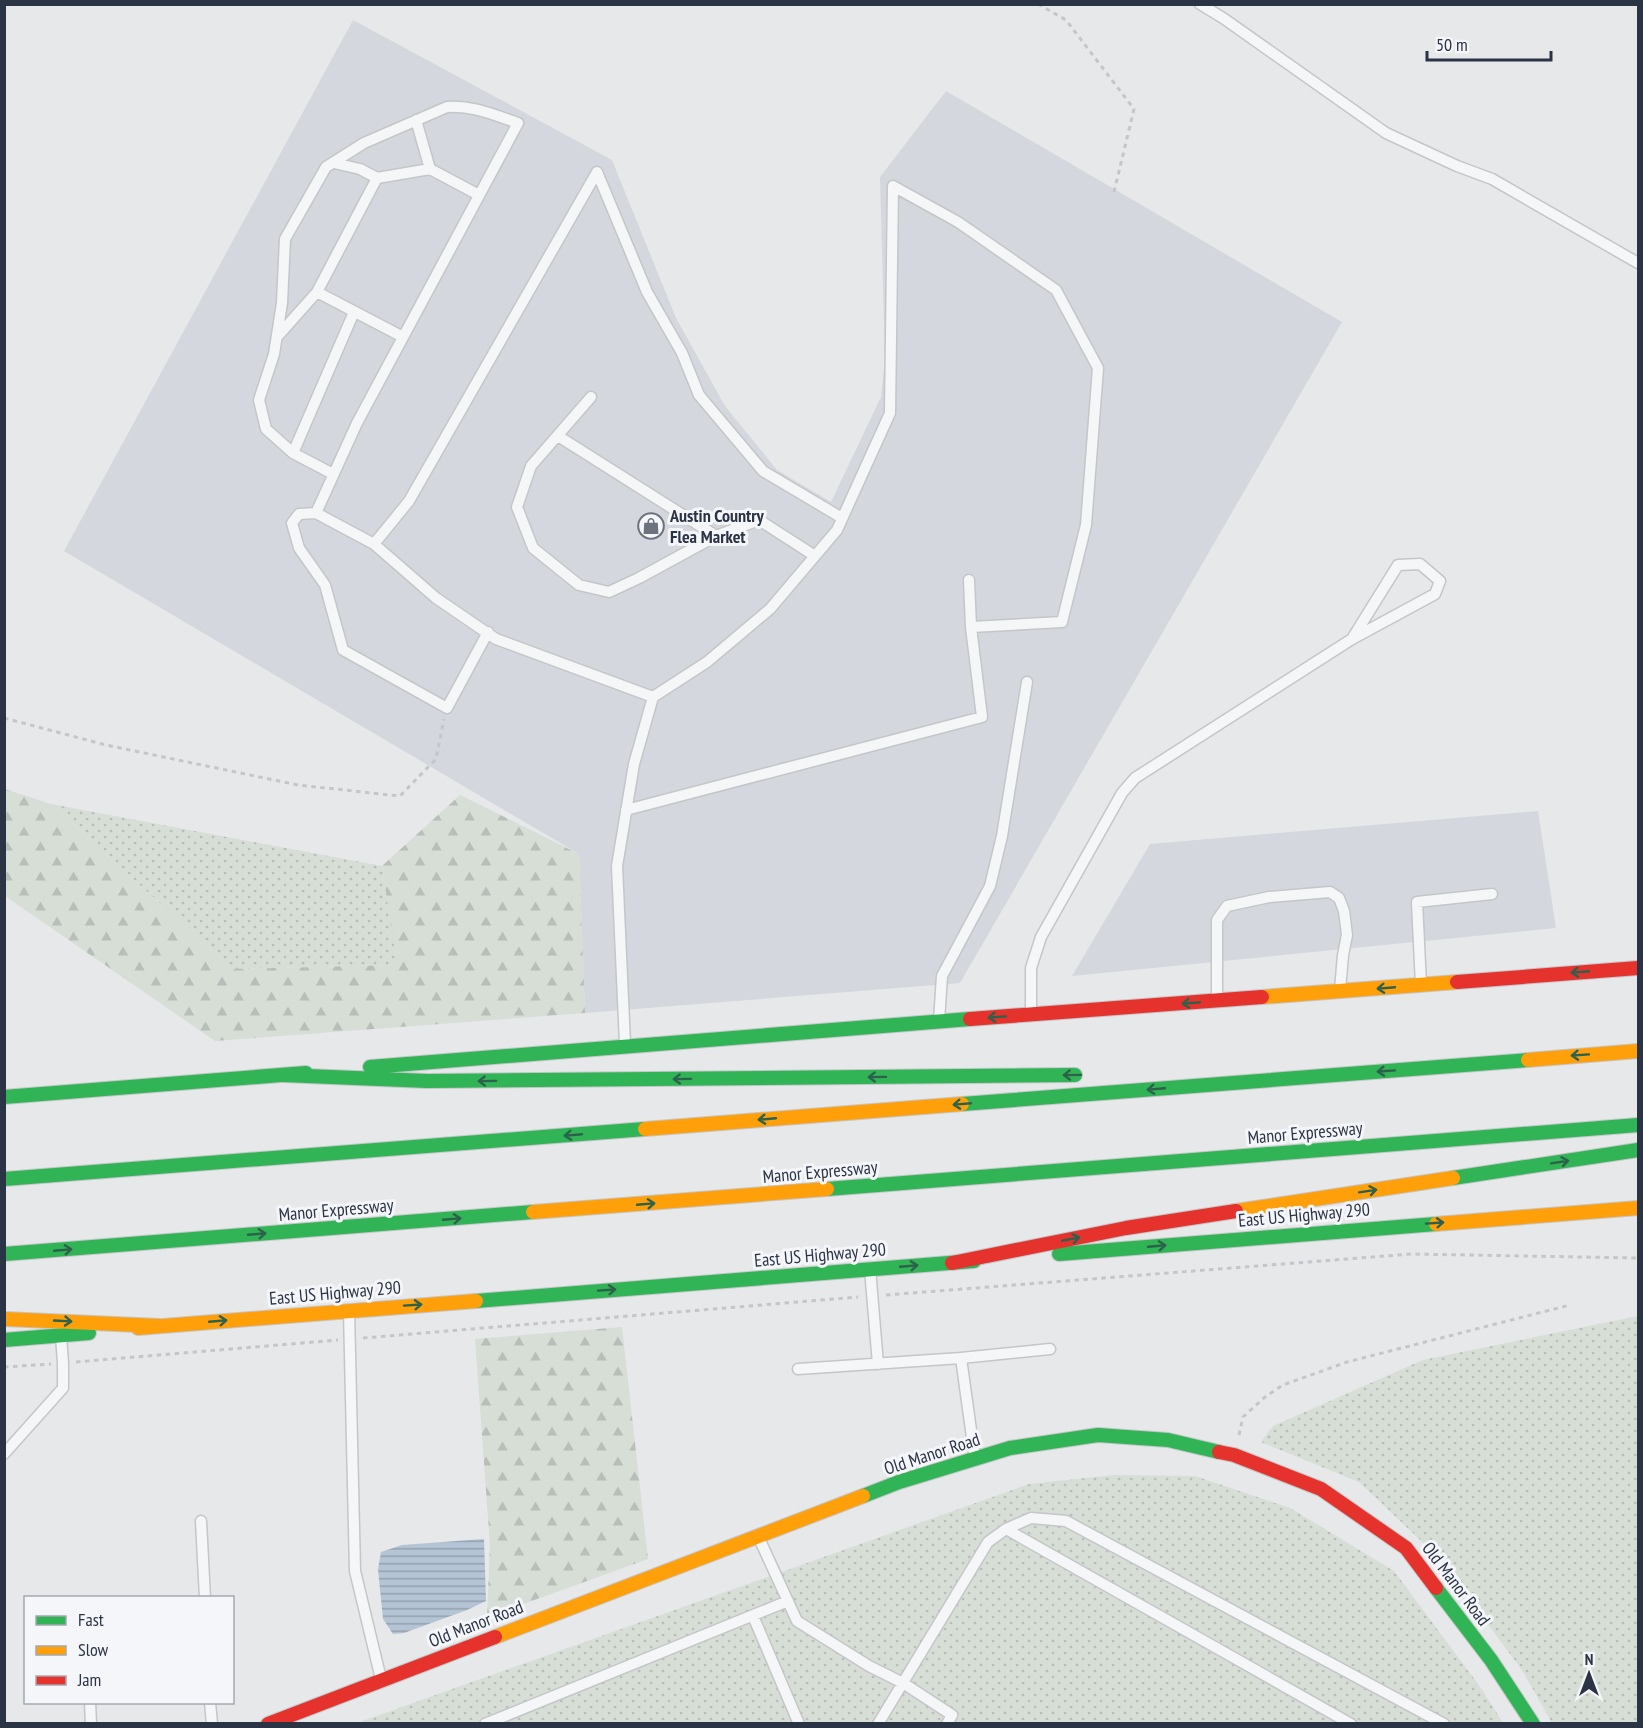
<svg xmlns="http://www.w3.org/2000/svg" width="1643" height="1728" viewBox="0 0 1643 1728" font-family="'PT Sans Narrow',sans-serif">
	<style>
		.built { fill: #d4d7dd }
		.grass { fill: url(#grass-dots) }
		.forest { fill: url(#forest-firs) }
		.water { fill: url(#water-rules) }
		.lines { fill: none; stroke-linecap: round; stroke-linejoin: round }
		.lane-casing { stroke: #c4c6c8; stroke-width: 13 }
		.fast-casing { stroke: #c4c6c8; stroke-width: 16 }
		.slow-casing { stroke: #c4c6c8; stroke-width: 16 }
		.jam-casing { stroke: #c4c6c8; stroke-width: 16 }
		.path { stroke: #c5c6ca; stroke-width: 3; stroke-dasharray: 4.5 4.5; stroke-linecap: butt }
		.lane { stroke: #f5f6f7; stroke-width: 10 }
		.fast { stroke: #30b455; stroke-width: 14 }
		.slow { stroke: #ff9f0a; stroke-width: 14 }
		.jam { stroke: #e5322d; stroke-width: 14 }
		.oneway { stroke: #2d614b }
		.labels { text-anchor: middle; stroke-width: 6; stroke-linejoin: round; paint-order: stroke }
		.poi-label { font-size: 18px; font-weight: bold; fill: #2b3445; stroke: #f4f6f9; text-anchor: start }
		.street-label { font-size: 18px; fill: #2b3445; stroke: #f4f6f9 }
	</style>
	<defs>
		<pattern id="grass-dots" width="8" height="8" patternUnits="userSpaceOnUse" patternTransform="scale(1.5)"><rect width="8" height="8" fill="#d6ded6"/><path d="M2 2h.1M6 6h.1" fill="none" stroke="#b8bfb9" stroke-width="1.8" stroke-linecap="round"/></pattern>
		<pattern id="forest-firs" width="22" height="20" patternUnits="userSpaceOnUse" patternTransform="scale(1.5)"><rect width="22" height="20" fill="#d6ded6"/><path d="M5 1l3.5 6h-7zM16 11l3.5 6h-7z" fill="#b8bfb9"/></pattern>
		<pattern id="water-rules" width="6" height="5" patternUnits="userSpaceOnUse" patternTransform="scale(1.5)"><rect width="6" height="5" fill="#b4c4d5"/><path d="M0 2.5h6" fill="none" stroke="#93a0af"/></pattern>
	</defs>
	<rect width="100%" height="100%" fill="#e6e8ea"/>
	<!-- built -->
	<path class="built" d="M353,20L612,160L676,318L725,406L777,470L831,502L881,397L885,359L880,177L946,91L1342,322L960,983L585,1013L579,854L64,551Z
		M1538,811L1556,928L1072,976L1150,844Z"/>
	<!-- grass -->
	<path class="grass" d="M51,804L382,866L398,965L232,969Z
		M1638,1316V1723H1552L1522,1670L1436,1555L1359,1482L1261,1442L1273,1426L1423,1360Z
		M1114,1475L1195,1476L1290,1508L1394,1571L1481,1688L1503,1723L354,1724L1029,1484Z"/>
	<!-- forest -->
	<path class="forest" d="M5,789L51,804L232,969L397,965L382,866L460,795L579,854L585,1013L215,1041L5,896Z
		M622,1327L648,1559L487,1617L490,1545L475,1339Z"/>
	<!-- water -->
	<path class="water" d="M484,1539L486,1601L467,1610L404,1633L393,1634L383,1619L378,1569L381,1552L402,1545Z"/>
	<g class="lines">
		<!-- lane casing -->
		<g class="lane-casing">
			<path id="lane" d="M1200,4L1223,18L1386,133L1457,166L1492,179L1638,263
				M416,120L430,169
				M334,163L360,169L377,178
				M277,337L317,292
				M403,337L317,292L377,178L430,169L479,195
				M591,397L531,466L517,507L533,548L579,585L609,592L639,578L716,536L759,520L815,556
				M558,436L716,536
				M293,453L354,312
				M333,474L293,453L266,429L259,400L274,354L282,303L285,239L326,167L364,143L447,107C472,105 494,115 518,123L357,423L316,513L374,544L436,598L496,639L653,697
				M316,513L299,514L292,523L299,548L325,585L343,650L447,708L488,632
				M374,544L409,501L597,172L647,292L682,353L699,395L763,471L842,518
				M626,810L982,717L971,627L969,580
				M1421,985L1417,902L1492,894
				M1217,1000V920L1227,906L1269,897L1330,892L1339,898L1344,911L1347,935L1343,955L1340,990
				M1031,1014V968L1041,937L1122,793L1135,778L1352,639L1398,565L1420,564L1440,581L1435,594L1352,639
				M939,1021L942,976L990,886L1002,836L1027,682
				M625,1044L617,866L634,764L653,697L707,662L770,609L837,530L890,413L893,186L958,222L1056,290L1098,368L1086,525L1062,622L971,627
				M870,1269L878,1364
				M349,1311L355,1571L381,1679
				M798,1369L961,1358
				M4,1454L63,1388V1363L61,1336
				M975,1459L961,1358L1050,1349
				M201,1521L205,1598
				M1006,1529L1351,1724
				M758,1536L797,1621L869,1666L903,1683L952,1715L947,1724
				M753,1616L799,1724
				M90,1702L91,1724
				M210,1702L212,1724
				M485,1724L788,1601
				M878,1724L988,1542L1006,1529L1031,1518L1066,1521L1444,1724"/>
		</g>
		<!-- fast casing -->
		<g class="fast-casing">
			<path id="fast" d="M370,1067L970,1019
				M283,1075L427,1081L1075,1075
				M4,1097L306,1073
				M962,1104L1528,1060
				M1453,1178L1638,1150
				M4,1179L645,1129
				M827,1189L1638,1125
				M4,1254L533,1212
				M1059,1254L1436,1224
				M476,1301L974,1261
				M4,1340L89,1333
				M863,1496L899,1482L1010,1448L1098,1435L1168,1440L1219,1452
				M1436,1588L1491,1660L1533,1724"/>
		</g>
		<!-- slow casing -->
		<g class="slow-casing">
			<path id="slow" d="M1262,997L1457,982
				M1528,1060L1638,1051
				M645,1129L962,1104
				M1236,1211L1453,1178
				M533,1212L827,1189
				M1436,1224L1638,1208
				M4,1319L160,1326
				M138,1328L476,1301
				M495,1637L863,1496"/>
		</g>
		<!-- jam casing -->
		<g class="jam-casing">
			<path id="jam" d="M1457,982L1638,968
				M970,1019L1262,997
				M952,1263L1126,1228L1236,1211
				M1219,1452L1234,1455L1321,1489L1406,1548L1436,1588
				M268,1724L495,1637"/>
		</g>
		<!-- path -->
		<path class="path" d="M1038,4L1066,20L1134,109L1114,192
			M4,718L106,745L298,785L400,796L436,759L444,719
			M886,1295L1411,1254L1638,1258
			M363,1338L858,1297
			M76,1362L338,1340
			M4,1367L51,1364
			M1239,1435L1243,1417L1265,1397L1283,1385L1347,1362L1570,1305"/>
		<!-- lane -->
		<use href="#lane" class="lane"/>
		<!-- fast -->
		<use href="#fast" class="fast"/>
		<!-- slow -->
		<use href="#slow" class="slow"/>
		<!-- jam -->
		<use href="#jam" class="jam"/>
	</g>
	<!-- one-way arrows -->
	<defs><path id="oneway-shaft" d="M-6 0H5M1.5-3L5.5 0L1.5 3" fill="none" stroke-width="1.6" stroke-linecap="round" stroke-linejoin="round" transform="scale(1.5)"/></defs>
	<g class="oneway">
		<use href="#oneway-shaft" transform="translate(1580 972) rotate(175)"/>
		<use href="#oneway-shaft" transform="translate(1386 988) rotate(175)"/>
		<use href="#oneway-shaft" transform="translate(1191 1003) rotate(176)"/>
		<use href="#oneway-shaft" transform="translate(997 1017) rotate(176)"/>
		<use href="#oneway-shaft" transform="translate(1580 1055) rotate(176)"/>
		<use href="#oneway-shaft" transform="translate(1386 1071) rotate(176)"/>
		<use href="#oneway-shaft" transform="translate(1072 1075) rotate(179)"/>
		<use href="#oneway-shaft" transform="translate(877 1077) rotate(179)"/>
		<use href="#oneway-shaft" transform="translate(682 1079) rotate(179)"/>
		<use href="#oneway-shaft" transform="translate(487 1081) rotate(179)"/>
		<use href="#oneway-shaft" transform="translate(1156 1089) rotate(175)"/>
		<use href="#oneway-shaft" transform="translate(962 1104) rotate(175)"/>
		<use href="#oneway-shaft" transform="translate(767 1119) rotate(175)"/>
		<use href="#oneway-shaft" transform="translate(573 1135) rotate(175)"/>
		<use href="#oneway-shaft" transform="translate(1560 1162) rotate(-9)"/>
		<use href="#oneway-shaft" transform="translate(1368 1191) rotate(-9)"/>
		<use href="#oneway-shaft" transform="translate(646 1204) rotate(-5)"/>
		<use href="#oneway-shaft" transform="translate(452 1219) rotate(-5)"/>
		<use href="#oneway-shaft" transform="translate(1435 1223) rotate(-4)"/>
		<use href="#oneway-shaft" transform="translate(257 1234) rotate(-5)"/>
		<use href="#oneway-shaft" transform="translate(1071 1239) rotate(-11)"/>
		<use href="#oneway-shaft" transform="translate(1157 1246) rotate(-5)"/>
		<use href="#oneway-shaft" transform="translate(63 1250) rotate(-5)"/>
		<use href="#oneway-shaft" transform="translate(909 1266) rotate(-5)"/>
		<use href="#oneway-shaft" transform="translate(607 1290) rotate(-4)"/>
		<use href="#oneway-shaft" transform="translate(413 1305) rotate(-4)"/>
		<use href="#oneway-shaft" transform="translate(63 1321) rotate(3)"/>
		<use href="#oneway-shaft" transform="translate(218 1321) rotate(-5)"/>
	</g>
	<!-- icons -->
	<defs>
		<g id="shop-ring" transform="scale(1.35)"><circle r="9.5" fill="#f4f6f9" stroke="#6c737f" stroke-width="1.5"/><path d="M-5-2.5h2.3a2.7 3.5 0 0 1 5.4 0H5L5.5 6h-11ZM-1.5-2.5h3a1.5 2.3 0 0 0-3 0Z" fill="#6c737f"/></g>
	</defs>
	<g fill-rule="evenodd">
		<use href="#shop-ring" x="651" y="526"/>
	</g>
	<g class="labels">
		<!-- poi labels -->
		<g class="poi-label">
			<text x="670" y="522">Austin Country<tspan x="670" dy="21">Flea Market</tspan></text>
		</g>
		<!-- street labels -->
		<g class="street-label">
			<text transform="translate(1305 1133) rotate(-5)" y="6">Manor Expressway</text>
			<text transform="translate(820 1172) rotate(-5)" y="6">Manor Expressway</text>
			<text transform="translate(336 1210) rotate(-5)" y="6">Manor Expressway</text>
			<text transform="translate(1304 1215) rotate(-5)" y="6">East US Highway 290</text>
			<text transform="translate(820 1255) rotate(-5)" y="6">East US Highway 290</text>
			<text transform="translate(335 1293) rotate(-5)" y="6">East US Highway 290</text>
			<text transform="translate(932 1454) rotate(-18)" y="6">Old Manor Road</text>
			<text transform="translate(1456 1584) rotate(53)" y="6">Old Manor Road</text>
			<text transform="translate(476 1624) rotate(-21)" y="6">Old Manor Road</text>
		</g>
	</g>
	<!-- border -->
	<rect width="1643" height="1728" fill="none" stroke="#2b3445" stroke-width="12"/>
	<!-- legend -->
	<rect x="24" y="1596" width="210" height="108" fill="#f4f6f9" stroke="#a4a8b1" stroke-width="1.5"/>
	<rect x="36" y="1616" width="30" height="9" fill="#30b455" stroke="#a4a8b1" stroke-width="1.5"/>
	<text x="78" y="1626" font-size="18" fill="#2b3445">Fast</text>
	<rect x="36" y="1646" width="30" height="9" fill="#ff9f0a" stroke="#a4a8b1" stroke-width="1.5"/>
	<text x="78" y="1656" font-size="18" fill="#2b3445">Slow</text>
	<rect x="36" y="1676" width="30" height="9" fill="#e5322d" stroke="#a4a8b1" stroke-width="1.5"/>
	<text x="78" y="1686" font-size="18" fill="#2b3445">Jam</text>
	<!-- north arrow -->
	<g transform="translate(1589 1674)" stroke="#f4f6f9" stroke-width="4.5" paint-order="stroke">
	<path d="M0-4.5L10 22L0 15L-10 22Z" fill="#2b3445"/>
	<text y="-9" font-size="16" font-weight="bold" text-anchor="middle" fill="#2b3445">N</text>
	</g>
	<!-- scale -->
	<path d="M1427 51v9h124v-9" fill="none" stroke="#2b3445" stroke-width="3"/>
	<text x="1436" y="51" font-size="18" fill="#2b3445" stroke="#f4f6f9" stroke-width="4.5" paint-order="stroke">50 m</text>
</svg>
